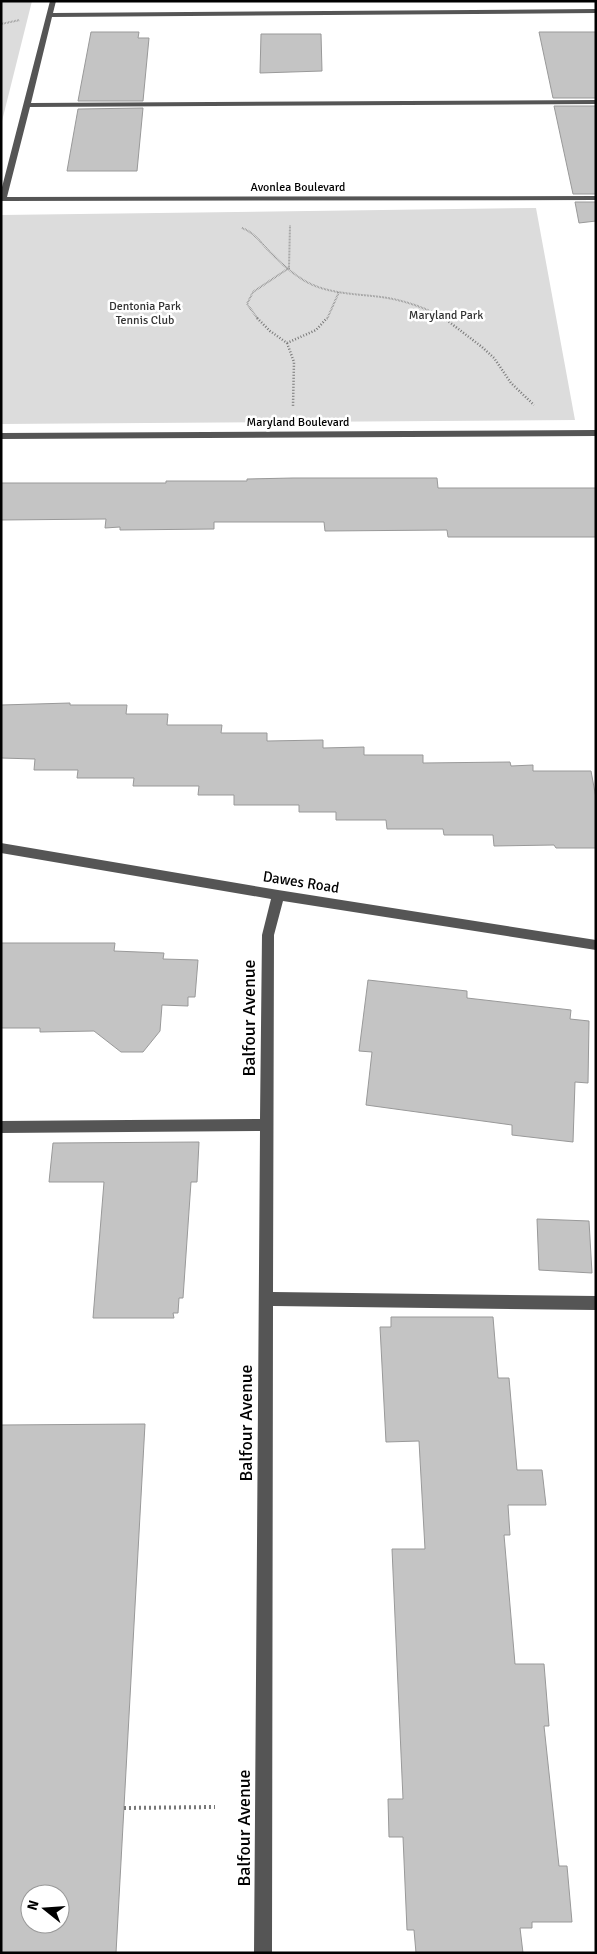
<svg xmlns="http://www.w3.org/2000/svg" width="597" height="1954" viewBox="0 0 597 1954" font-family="Signika,sans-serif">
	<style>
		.green { fill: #dcdcdc }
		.building { fill: #c4c4c4; stroke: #999; fill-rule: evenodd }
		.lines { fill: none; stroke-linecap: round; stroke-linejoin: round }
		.path-far2 { stroke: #777; stroke-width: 2; stroke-dasharray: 0.5 1; stroke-linecap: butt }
		.path-far1 { stroke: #777; stroke-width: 2.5; stroke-dasharray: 1 2; stroke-linecap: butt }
		.path { stroke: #777; stroke-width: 4; stroke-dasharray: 2 3; stroke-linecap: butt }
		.minor { fill: #555; fill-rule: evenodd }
		.labels { text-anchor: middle; stroke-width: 5; stroke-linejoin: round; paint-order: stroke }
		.far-street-label { font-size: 12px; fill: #000; stroke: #fff }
		.far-park-label { font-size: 12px; fill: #333; stroke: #fff }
		.street-label { font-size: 15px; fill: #000; stroke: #fff }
		.near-street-label { font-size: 18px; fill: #000; stroke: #fff }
	</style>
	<rect width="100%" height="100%" fill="#fff"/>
	<!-- green -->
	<path class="green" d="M1,1H32L1,125Z
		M536,208L575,420L1,424V215Z"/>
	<!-- building -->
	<path class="building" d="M91,32H139L138,38H149L143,101H78Z
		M539,32H596V98H553Z
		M261,34H321L322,71L260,73Z
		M554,106H596V194H573Z
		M143,108L137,171H67L78,109Z
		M575,202H596V221L579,223Z
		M293,478H437L438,488H596V537H448L447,530L325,531L324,522H214V529L120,530V527L105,528L106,519L1,520V483H166V481H247V479Z
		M70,703V705H127L126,714H168L167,725H222L221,733H267V741L323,740V748L364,747V755H423V763L510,762L511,766L533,765V771H591L596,798V848H556L554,845L494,846L493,835H444L443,829H387L386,820H336V812H299V805H234V795H198L199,786H133L134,778H77L78,770H34L35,759L1,758V705Z
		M1,943H115L114,951L164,953L163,959L198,960L195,997H188V1006L162,1005L160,1031L143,1052H121L94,1031L40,1032V1028H1Z
		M368,980L467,991V998L571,1010L570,1019L589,1021L588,1083L575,1082L573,1142L512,1135V1125L366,1105L372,1052L359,1051Z
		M199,1142L197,1182H191L183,1298H179L178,1313H173L174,1318H93L104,1182H49L53,1143Z
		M537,1219L589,1221L592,1273L539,1270Z
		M391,1317H493L498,1378H509L517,1470H542L546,1505H508L510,1535H504L515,1664H544L549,1726H544L559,1866H567L572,1922H532V1928H520L523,1953H416L414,1930H407L403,1837H389L388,1799H403L392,1549H425L419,1441L386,1442L380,1327H391Z
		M145,1424L116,1953H1V1425ZM30,1894H60V1924H30Z"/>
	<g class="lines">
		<!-- path-far2 -->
		<path class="path-far2" d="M1,24L20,20
			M242,228C255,233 261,243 271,253C283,265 297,278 313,285C334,294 358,294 381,297C404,300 426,308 446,319
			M258,319L247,304L253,292L289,268L290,225
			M327,319L339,292"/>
		<!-- path-far1 -->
		<path class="path-far1" d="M257,318L270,331L287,343L316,330L327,318
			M444,318L482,347L494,358L511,383L534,405
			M287,343L294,362L293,406"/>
		<!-- path -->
		<path class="path" d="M124,1808L215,1807"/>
		<!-- minor -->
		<path class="minor" d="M50,1H56L53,13L596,9V13L52,17L31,103L596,100V104L30,107L7,197L596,196V200L1,201V191Z
			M596,430V436L1,439V433Z
			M1,843L278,890L596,940V950L283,901L274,935L273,1292L596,1296V1310L273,1306L272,1953H254L260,1131L1,1133V1121L260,1119L262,935L271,899L1,853Z"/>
	</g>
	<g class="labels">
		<!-- far-street labels -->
		<g class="far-street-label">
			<text x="298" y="191">Avonlea Boulevard</text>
			<text x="298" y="426">Maryland Boulevard</text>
		</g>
		<!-- far-park labels -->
		<g class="far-park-label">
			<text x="145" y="310">Dentonia Park<tspan x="145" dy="14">Tennis Club</tspan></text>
			<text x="446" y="319">Maryland Park</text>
		</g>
		<!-- street labels -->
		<g class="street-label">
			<text transform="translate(301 882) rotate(9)" y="5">Dawes Road</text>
		</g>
		<!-- near-street labels -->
		<g class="near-street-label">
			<text transform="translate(249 1018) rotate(-90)" y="6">Balfour Avenue</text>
			<text transform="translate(246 1423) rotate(-90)" y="6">Balfour Avenue</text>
			<text transform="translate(244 1828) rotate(-90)" y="6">Balfour Avenue</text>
		</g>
	</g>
	<!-- border -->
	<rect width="597" height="1954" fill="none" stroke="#000000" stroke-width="5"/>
	<!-- north arrow -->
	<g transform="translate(45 1909) rotate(287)"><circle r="24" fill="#ffffff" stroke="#999999"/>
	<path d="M0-4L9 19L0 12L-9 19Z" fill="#000000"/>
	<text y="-8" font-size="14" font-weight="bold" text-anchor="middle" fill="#000000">N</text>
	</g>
</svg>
